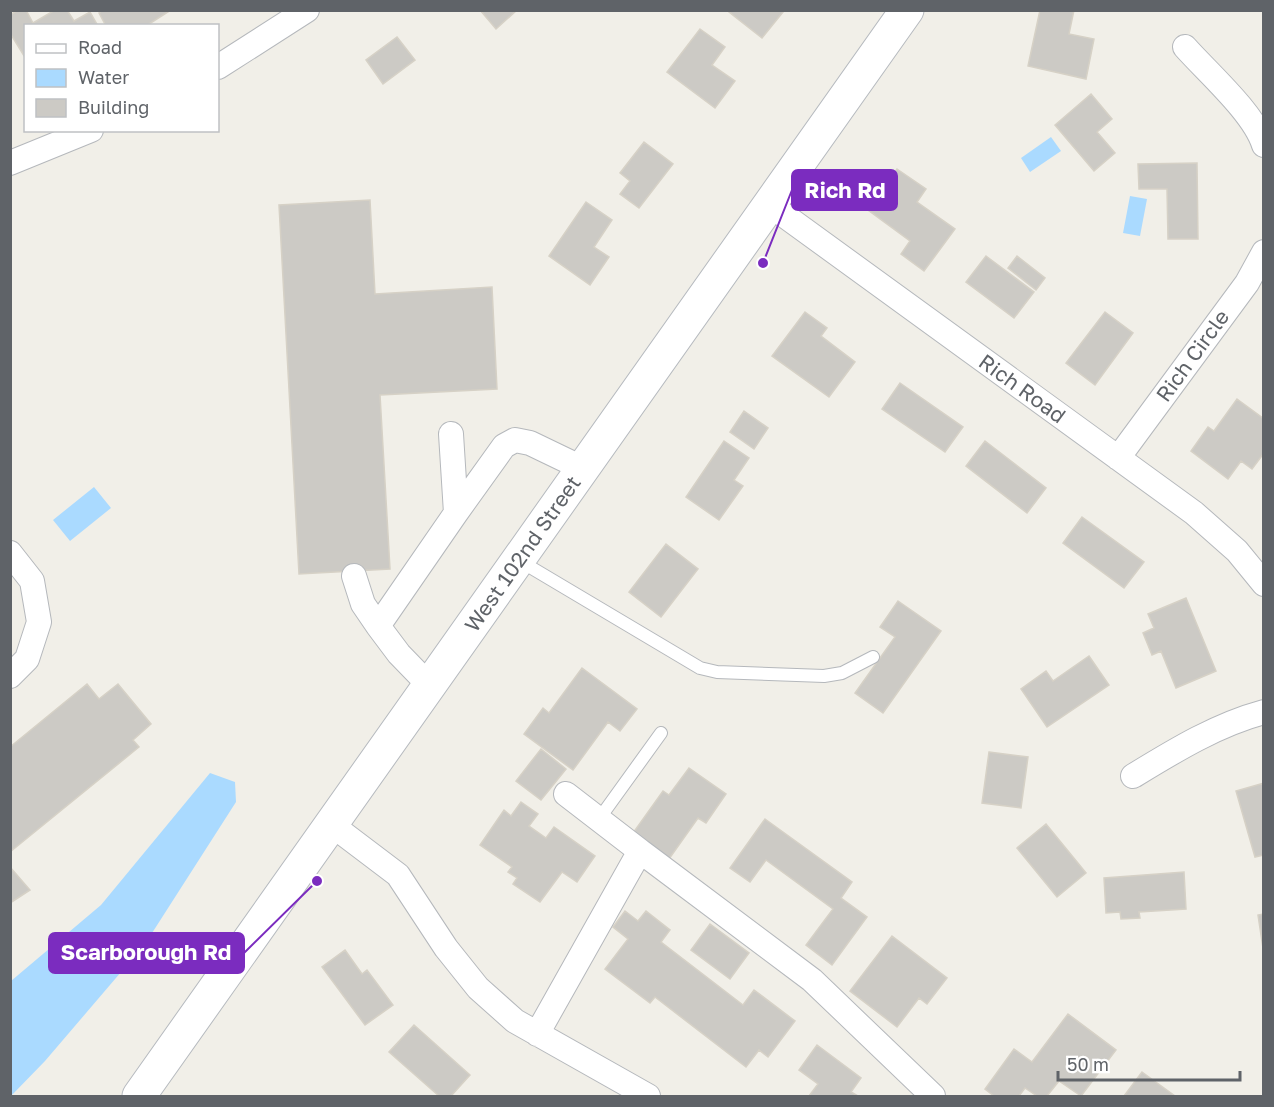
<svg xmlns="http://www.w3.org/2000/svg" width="1274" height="1107" viewBox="0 0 1274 1107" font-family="'Golos Text',sans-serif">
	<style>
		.water { fill: #aadaff }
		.building { fill: #cccac5; stroke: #d6d1c6; stroke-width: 1.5 }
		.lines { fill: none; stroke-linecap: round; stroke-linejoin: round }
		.lane-casing { stroke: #b5b8bc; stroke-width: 14 }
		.street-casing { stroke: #b5b8bc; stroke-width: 26 }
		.secondary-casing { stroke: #b6babf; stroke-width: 35 }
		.lane { stroke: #fff; stroke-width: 12 }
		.street { stroke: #fff; stroke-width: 24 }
		.secondary { stroke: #fff; stroke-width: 33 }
		.labels { text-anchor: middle; stroke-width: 4.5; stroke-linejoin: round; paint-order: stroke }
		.street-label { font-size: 21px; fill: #5f6368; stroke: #fff }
		.leader { fill: none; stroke: #7b2cbf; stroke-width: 2 }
		.callout-dot { fill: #7b2cbf; stroke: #fff; stroke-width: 2 }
		.callout { fill: #7b2cbf; stroke: #7b2cbf; stroke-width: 2 }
		.callout-label { font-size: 22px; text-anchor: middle; font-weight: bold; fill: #fff }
	</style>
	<rect width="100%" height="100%" fill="#f1efe8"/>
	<!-- water -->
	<path class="water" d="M1051,137L1061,151L1030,172L1021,158Z
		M1130,196L1147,199L1140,236L1123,233Z
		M94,487L111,508L70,541L53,520Z
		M210,773L235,782L236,802L145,944L45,1061L11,1096V981L101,905Z"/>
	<!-- building -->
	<path class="building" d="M18,10H26L33,23L55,10H67L74,21L90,12L98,26H26V59L10,33V15Z
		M103,10H171L146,26H106L99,13Z
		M480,10H517L496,29Z
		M730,10H781L783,12L762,38L729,12Z
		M1040,10H1074L1069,34L1094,39L1086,79L1028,66Z
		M700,29L725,47L712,65L735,81L715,108L667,72Z
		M397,37L415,60L383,84L366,60Z
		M1091,94L1112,119L1097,132L1115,153L1094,171L1055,125Z
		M644,142L673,164L639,208L620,194L630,181L620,173Z
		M1197,163L1198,239H1168L1167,189H1139L1138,164Z
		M897,169L926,189L917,202L955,229L924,271L901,254L910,241L868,210Z
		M370,200L375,294L492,287L497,389L380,395L390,569L299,574L279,205Z
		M586,202L612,220L594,247L609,257L590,285L549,256Z
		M986,256L1034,292L1014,318L966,282Z
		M1017,256L1045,278L1036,290L1008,268Z
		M805,312L827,328L821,336L855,362L829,397L772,356Z
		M1105,312L1133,333L1095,385L1066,363Z
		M900,383L963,427L945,452L882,409Z
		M1237,399L1264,419V453L1252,469L1241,461L1228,479L1191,451L1208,427L1214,431Z
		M744,411L768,428L754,449L730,432Z
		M724,441L749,458L734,480L743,486L719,520L686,497Z
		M985,441L1046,488L1027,513L966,466Z
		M1082,517L1144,562L1124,588L1063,543Z
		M666,544L698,569L661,617L629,592Z
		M1186,598L1216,671L1176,688L1161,651L1152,655L1143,633L1154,628L1148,614Z
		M898,601L941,631L883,713L855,693L895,637L880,627Z
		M1089,656L1109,685L1047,727L1021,689L1046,671L1053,681Z
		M582,668L637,709L620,731L608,722L573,770L524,734L543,708L549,713Z
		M87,684L99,699L118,684L151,724L133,740L139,747L10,852V747Z
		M541,749L566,769L541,800L516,781Z
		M989,752L1028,757L1021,808L982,803Z
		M689,768L726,794L706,823L698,818L669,859L633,833L663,791L669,795Z
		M1264,783V855L1255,857L1236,791Z
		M521,802L538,814L529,826L546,838L554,827L595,856L577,882L562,872L540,902L513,884L517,878L508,872L512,867L480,845L504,810L511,816Z
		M765,819L852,882L841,898L867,917L832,965L806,945L833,909L766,860L750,882L730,868Z
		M1046,824L1086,873L1057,897L1017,848Z
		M10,867L30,890L10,903Z
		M1184,872L1186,909L1139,912L1140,918L1121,919L1120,912L1106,913L1104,878Z
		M625,911L638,921L646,911L670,930L661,942L743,1005L754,990L795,1021L768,1057L759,1050L746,1067L655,997L650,1003L605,969L628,939L613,927Z
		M1264,914V955L1258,915Z
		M710,924L749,953L730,979L691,950Z
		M892,936L947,978L927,1004L919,998L897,1027L850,991Z
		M345,950L362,974L367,970L393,1005L365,1025L322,967Z
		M1068,1014L1116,1050L1081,1096L1059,1081L1047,1096H1037L1025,1088L1019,1096H994L985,1089L1014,1049L1032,1062Z
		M414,1025L470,1075L451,1096H439L389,1052Z
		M817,1045L861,1078L851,1092L858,1096H809L818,1084L799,1070Z
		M1142,1072L1175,1096H1124Z"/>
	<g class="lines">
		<!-- lane casing -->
		<g class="lane-casing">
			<path id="lane" d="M520,561L700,668L717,672L824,676L842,673L873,657
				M599,819L661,733"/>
		</g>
		<!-- street casing -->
		<g class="street-casing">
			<path id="street" d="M1185,47C1208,73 1254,113 1264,145
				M218,67L307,10
				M10,163L91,130
				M770,205L1194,513L1237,551L1264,584
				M451,434L456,513
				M1118,458L1247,283L1264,252
				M10,553L32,581L39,622L27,659L10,676
				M354,576L363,604L378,626
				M430,686L399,654L378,626L456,513L504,446L515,440L530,443L584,469
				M1133,776C1174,751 1216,725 1264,712
				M566,794L640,851
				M332,825L398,875L446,948L478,988L515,1021L648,1096
				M537,1034L640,851L812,980L933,1096"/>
		</g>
		<!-- secondary casing -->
		<g class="secondary-casing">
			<path id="secondary" d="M139,1096L907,10"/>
		</g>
		<!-- lane -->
		<use href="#lane" class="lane"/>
		<!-- street -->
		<use href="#street" class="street"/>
		<!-- secondary -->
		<use href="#secondary" class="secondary"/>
	</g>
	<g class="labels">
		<!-- street labels -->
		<g class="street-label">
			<text transform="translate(1193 356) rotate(-54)" y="7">Rich Circle</text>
			<text transform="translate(1022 389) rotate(36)" y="7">Rich Road</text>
			<text transform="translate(523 554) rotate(-55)" y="7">West 102nd Street</text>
		</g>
	</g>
	<!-- callouts -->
	<path class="leader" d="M763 263L792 190M317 881L244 953"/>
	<g class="callout-dot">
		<circle cx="763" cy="263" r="6"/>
		<circle cx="317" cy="881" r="6"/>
	</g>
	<g class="callout">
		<rect x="792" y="170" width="105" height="40" rx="6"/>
		<rect x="49" y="933" width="195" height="40" rx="6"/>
	</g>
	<g class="callout-label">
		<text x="845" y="198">Rich Rd</text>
		<text x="146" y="960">Scarborough Rd</text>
	</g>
	<!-- border -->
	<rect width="1274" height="1107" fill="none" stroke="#5f6368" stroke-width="24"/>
	<!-- legend -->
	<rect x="24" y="24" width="195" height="108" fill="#ffffff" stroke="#bfc1c3" stroke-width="1.5"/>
	<rect x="36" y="44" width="30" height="9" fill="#ffffff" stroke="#bfc1c3" stroke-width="1.5"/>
	<text x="78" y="54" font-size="18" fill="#5f6368">Road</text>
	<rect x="36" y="69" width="30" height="18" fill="#aadaff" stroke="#bfc1c3" stroke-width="1.5"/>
	<text x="78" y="84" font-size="18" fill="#5f6368">Water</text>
	<rect x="36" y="99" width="30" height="18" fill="#cccac5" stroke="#bfc1c3" stroke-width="1.5"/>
	<text x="78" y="114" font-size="18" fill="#5f6368">Building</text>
	<!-- scale -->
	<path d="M1058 1071v9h182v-9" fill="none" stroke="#5f6368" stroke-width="3"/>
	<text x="1067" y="1071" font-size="18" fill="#5f6368" stroke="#ffffff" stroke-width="4.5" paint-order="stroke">50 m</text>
</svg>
